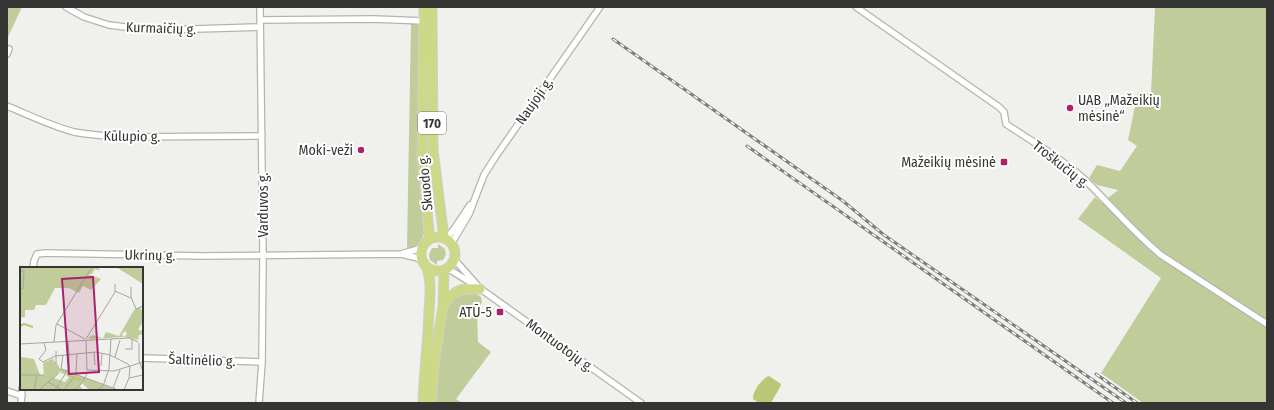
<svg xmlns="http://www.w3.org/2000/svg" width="1274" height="410" font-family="'Fira Sans Condensed',sans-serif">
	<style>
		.green { fill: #c0cc99 }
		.water { fill: #b8c876 }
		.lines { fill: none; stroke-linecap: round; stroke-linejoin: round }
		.street-casing { stroke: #b3b4af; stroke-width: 8 }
		.primary-casing { stroke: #cfcfce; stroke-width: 11 }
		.street { stroke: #fff; stroke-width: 5.5 }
		.primary { stroke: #cdd987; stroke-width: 9 }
		.rail-casing { stroke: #7d7d7a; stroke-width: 3 }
		.rail { stroke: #fff; stroke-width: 1.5; stroke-dasharray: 4.5; stroke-linecap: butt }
		.poi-dot { fill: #a9226a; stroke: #fff; stroke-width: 1.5 }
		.labels { text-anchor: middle; stroke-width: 4; stroke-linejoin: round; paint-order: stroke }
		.shield { fill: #fff; stroke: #727270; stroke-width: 1 }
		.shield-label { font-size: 13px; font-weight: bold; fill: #353533 }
		.street-label { font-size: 14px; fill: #353533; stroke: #fff }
		.poi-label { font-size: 14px; fill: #353533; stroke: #fff; text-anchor: end }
		.inset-river { fill: none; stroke: #b8c876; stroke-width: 2 }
		.inset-road { fill: none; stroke: #a5a6a2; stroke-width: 1 }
		.view { fill: #a9226a; fill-opacity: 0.15; stroke: #a9226a; stroke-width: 2 }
		.inset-edge { fill: none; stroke: #353533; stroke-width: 2 }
	</style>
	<rect width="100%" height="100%" fill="#f0f1ec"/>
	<path class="green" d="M7 7H22L7 39Z
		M1155 7H1267V403H1143L1101 373 1161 278 1078 219 1095 197 1102 203 1118 190 1097 185 1089 178 1097 165 1120 171 1137 146 1128 140 1138 92 1151 94Z
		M411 23 418 25 420 27 419 166 424 233C422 242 417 248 407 248Z
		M438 244 445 249 446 255 443 260 437 261V265L430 260 429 254 432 248H438Z
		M461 292H474L481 297 482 302 477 310 478 342 491 352 456 399 462 403H435L439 359 447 308 449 303Z"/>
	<path class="water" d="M769 376 781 384 780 387 771 403H759L753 399C752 392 762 378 769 376Z"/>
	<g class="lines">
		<g class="street-casing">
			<path id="street" d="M66 7 84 17 109 25 133 28 163 30 260 27
				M856 7 999 107 1004 112 1006 124C1033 142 1061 158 1084 179 1110 204 1133 232 1161 255L1267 324
				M260 20 374 19 424 21
				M7 54 9 49
				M7 106C29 115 51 126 74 132 90 135 105 136 121 137L262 136
				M446 239 454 229 470 205
				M453 245V241L469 214 484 175 494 159 600 7
				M401 254 422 259
				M454 259 477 285
				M33 268 34 261 37 254 45 253 203 256 401 254 422 248
				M447 268 478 287 641 403
				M142 358 262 362
				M7 391 22 396
				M21 403 22 389
				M259 403 262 362 263 256 260 7"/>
		</g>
		<g class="primary-casing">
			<path id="primary" d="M424 7 422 159 429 231V239
				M432 7 433 150 444 238
				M421 254a17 17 0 1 1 34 0a17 17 0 1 1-34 0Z
				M443 306C454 289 461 288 480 289
				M423 403C424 372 428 342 429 311 430 296 432 280 426 266
				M431 403 435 356 443 306 444 270"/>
		</g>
		<use href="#street" class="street"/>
		<use href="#primary" class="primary"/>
		<g class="rail-casing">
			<path id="rail" d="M613 39 843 201 884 235 1126 403
				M747 146 1113 403
				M1096 374 1137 403"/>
		</g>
		<use href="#rail" class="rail"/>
	</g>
	<g class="poi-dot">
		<circle cx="1070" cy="108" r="4"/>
		<circle cx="361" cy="150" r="4"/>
		<rect x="1000" y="158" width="8" height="8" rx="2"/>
		<rect x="496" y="308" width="8" height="8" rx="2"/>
	</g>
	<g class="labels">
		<rect class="shield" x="418" y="112" width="28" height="22" rx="3"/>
		<g class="shield-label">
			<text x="432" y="128">170</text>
		</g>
		<g class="street-label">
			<text transform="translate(161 28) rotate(2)" y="5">Kurmaičių g.</text>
			<text transform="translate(534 101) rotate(-55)" y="5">Naujoji g.</text>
			<text transform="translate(132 136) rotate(1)" y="5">Kūlupio g.</text>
			<text transform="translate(1061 164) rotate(38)" y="5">Troškučių g.</text>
			<text transform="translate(425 183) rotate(-95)" y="5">Skuodo g.</text>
			<text transform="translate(263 205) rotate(-90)" y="5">Varduvos g.</text>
			<text transform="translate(150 255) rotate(1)" y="5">Ukrinų g.</text>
			<text transform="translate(560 345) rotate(36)" y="5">Montuotojų g.</text>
			<text transform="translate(202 360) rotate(2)" y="5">Šaltinėlio g.</text>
		</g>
		<g class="poi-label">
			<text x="1078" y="105" text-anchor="start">UAB „Mažeikių<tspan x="1078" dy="16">mėsinė“</tspan></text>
			<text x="353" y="155">Moki-veži</text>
			<text x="996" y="167">Mažeikių mėsinė</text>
			<text x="492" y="317">ATŪ-5</text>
		</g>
	</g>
	<g transform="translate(20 267)">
		<rect width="123" height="123" fill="#f0f1ec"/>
		<path d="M6 0H78L80 4 75 2 72 7H68L81 12 71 23 63 19 59 26 49 21H35L26 38H16L14 43H5V50L0 51V1ZM96 0H123V17ZM123 39V55L118 62 121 64 123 61V67L119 68 118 73 104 70 107 67 105 64 102 67 104 70 69 72 68 71 72 68 83 71 86 65 99 69 114 43 120 40 122 44ZM0 90 14 92 20 108H24L23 96 34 91 33 93 39 99V101L97 123H69L62 116 60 119 63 123H0ZM39 105 50 109 45 115 34 111Z" fill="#c0cc99" fill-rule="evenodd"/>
		<path class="inset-river" d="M0 1 12 0M0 59 4 57 13 60M47 108 61 113"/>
		<path class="inset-road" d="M0 4H4L3 22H0M111 20V30L116 42 123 39M95 24 111 31M37 57 65 72M66 72 95 25V17M66 74 67 103 94 104 123 95M34 75 36 58 72 0M48 75 49 87M24 76 26 83 19 92 23 95 35 89 76 85 90 88 108 97 110 100 109 111 104 123M119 76V93L123 105M0 77 109 71 118 75M105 82H112V72M36 84V97M74 85 75 98M43 88 41 102 48 104M95 90 100 73M81 99 82 86M52 106 96 122M56 107 57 87M0 108H24M109 111 123 108M28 115 42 123M93 121 100 103M14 123 17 109M19 123 39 106M35 123 49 101V87M44 123 53 111M54 123 61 117 67 107M76 123 83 119 89 102 91 72"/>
		<path class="view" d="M73 10 79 105 49 107 42 12Z"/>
		<rect width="123" height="123" class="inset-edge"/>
	</g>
	<rect width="1274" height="410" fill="none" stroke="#353533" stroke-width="16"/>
</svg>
